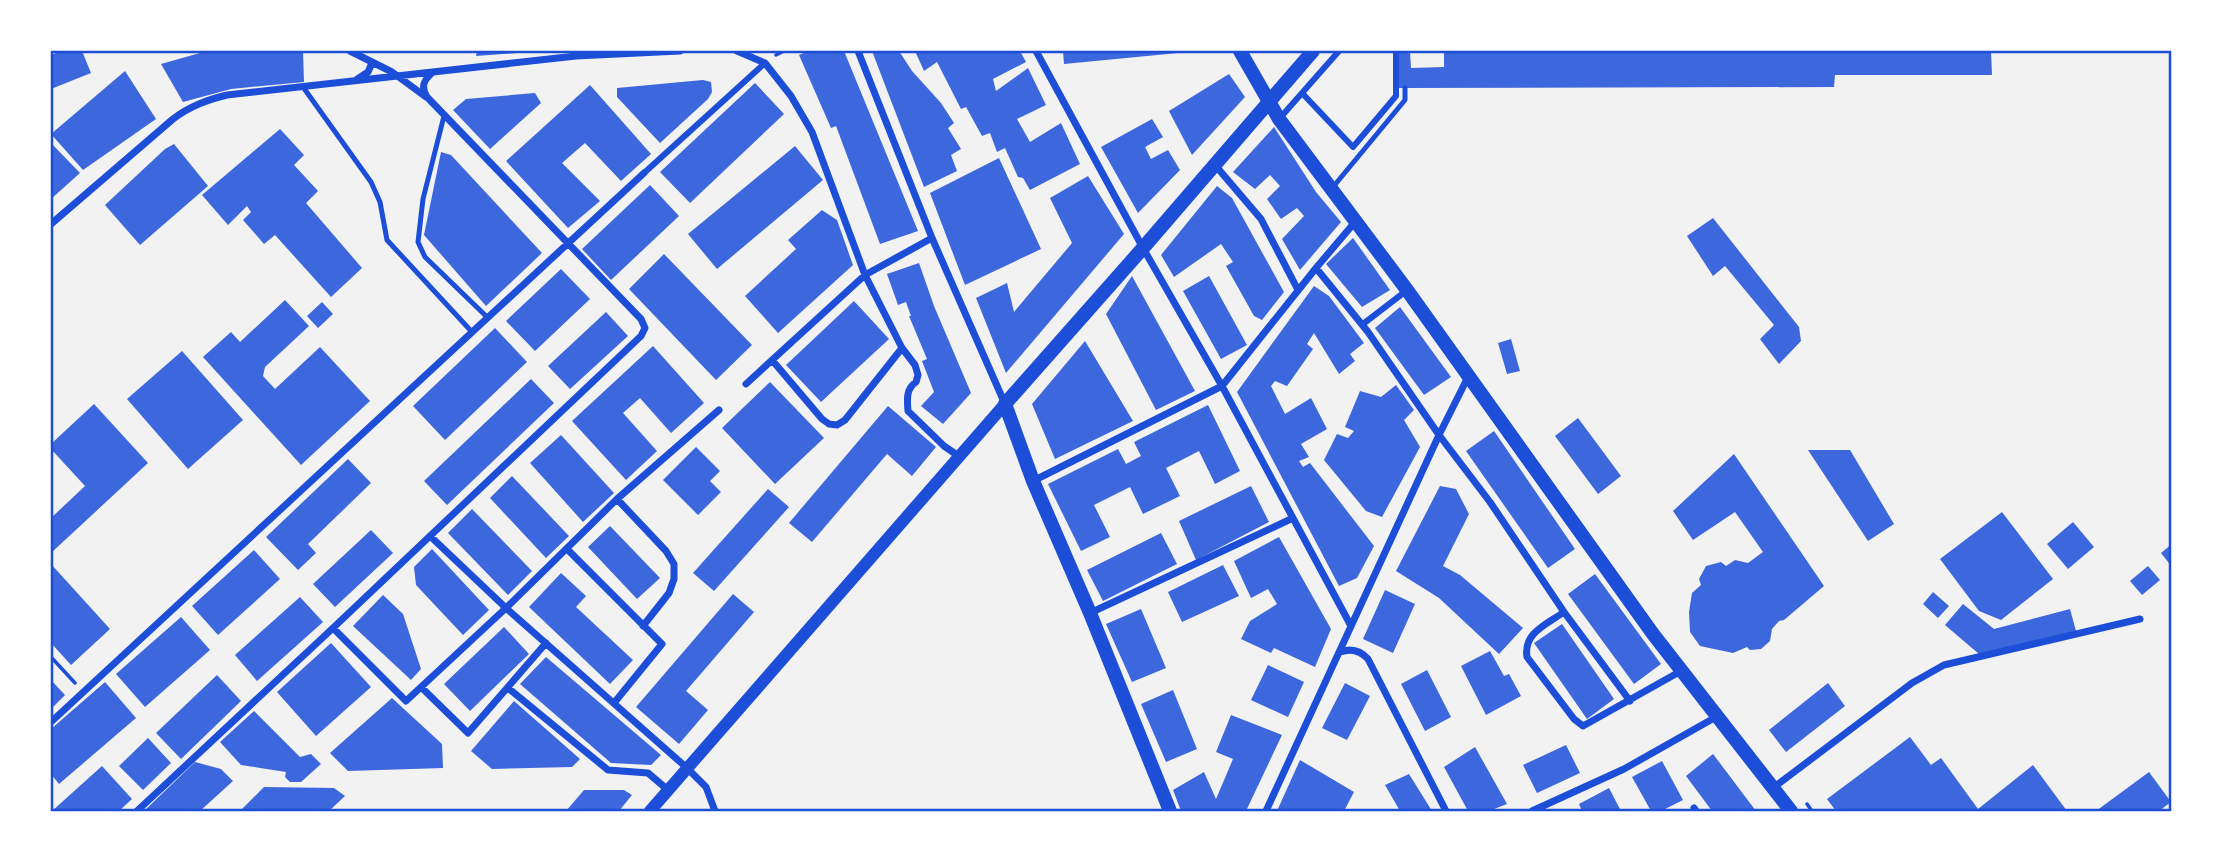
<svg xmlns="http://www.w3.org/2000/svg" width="2223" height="862" font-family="'Zilla Slab',serif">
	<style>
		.building { fill: #3d67dc }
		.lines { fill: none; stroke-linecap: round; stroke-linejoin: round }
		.path { stroke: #1d4ed8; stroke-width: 3.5 }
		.service { stroke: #1d4ed8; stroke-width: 5 }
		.pedestrian { stroke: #1d4ed8; stroke-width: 6 }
		.minor { stroke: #1d4ed8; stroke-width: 7 }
		.tertiary { stroke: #1d4ed8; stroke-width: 12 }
		.secondary { stroke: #1d4ed8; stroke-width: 14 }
		.neatline { fill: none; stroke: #1d4ed8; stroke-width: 2.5 }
	</style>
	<rect width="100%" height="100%" fill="#f2f2f2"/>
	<path class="building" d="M61 51H82L91 73 51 89V55Z
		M207 51H303L304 82 231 89 183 102 161 64Z
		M477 51H517V53L476 56Z
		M809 51H844L918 231 880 244 836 126 831 128 799 55Z
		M872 51H899L912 71 941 103 954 123 948 128 961 149 951 155 957 171 924 187Z
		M915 51H1020L1026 62 993 79 996 91 1028 68 1046 105 1017 119 1030 142 1061 123 1080 164 1030 190 1023 178 1018 177 1005 148 997 152 990 133 982 136 966 107 961 109 937 62 924 71Z
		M1063 51H1178V53L1064 64Z
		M1396 51H1410L1411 68 1444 67V51H1991L1992 75H1835L1834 87 1395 88Z
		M125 71 156 119 83 170 51 134Z
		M1229 74 1245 97 1192 155 1169 111Z
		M703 80 711 82 712 92 708 99 660 143 617 97V88Z
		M755 83 784 114 690 203 660 172Z
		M590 85 651 154 621 181 585 143 562 163 600 201 568 228 506 161Z
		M535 93 541 103 490 149 453 110 466 99Z
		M1152 119 1163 137 1145 147 1151 159 1168 150 1180 170 1138 213 1101 147Z
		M1274 127 1316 192 1341 222 1300 270 1282 239 1304 216 1297 208 1281 219 1267 199 1280 186 1270 175 1255 189 1233 172Z
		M280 129 304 155 294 165 318 191 306 203 362 268 331 297 275 235 264 244 243 220 251 212 247 206 228 225 202 195Z
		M51 143 80 173 51 199Z
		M174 144 208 186 140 245 105 205 165 149Z
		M795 146 823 180 717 269 688 234Z
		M441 152 451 155 542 253 486 306 424 235Z
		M999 158 1041 249 965 285 930 193Z
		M1088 176 1124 234 1006 373 976 298 1007 283 1014 312 1072 243 1050 198Z
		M650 185 679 216 611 280 582 249Z
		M1217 186 1232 198 1284 292 1262 320 1254 316 1226 266 1233 262 1221 244 1174 277 1161 255Z
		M822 210 837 220 853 265 778 333 745 296 796 249 788 240Z
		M1713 218 1799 327 1801 341 1779 364 1760 339 1774 325 1725 266 1713 276 1687 236Z
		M1353 238 1390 290 1362 307 1326 264Z
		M664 254 752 345 716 380 629 289Z
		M919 263 934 306 971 393 943 424 921 406 934 392 922 361 927 359 909 316H911L906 302 898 305 887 274Z
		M561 269 590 299 535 351 506 321Z
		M1132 276 1195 391 1156 410 1106 314Z
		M1209 276 1247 345 1221 359 1183 291Z
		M1314 286 1329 296 1364 343 1350 354 1355 361 1339 374 1314 333 1307 344 1313 349 1287 386 1275 381 1271 386 1285 414 1311 398 1327 429 1301 444 1309 457 1299 461 1303 467 1310 463 1374 546 1357 578 1339 586 1237 392Z
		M285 300 309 326 265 367 263 376 275 389 320 347 370 401 301 465 203 357 231 332 240 342Z
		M854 301 889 339 821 402 786 365Z
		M322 302 333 314 318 328 307 316Z
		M1400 307 1451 377 1424 395 1375 328Z
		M606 312 628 336 570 389 548 366Z
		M495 328 527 362 445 440 413 406Z
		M1511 339 1520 371 1507 374 1498 343Z
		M1085 341 1133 421 1055 459 1032 404Z
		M653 346 704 403 671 433 640 398 623 413 657 451 626 480 572 421Z
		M182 351 243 420 188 469 127 399Z
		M531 379 554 403 447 505 424 481Z
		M770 382 824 438 775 484 722 428Z
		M1396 385 1414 410 1404 420 1420 447 1382 517 1366 511 1324 460 1337 434 1348 438 1354 431 1345 427 1360 391 1381 397Z
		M94 404 148 463 51 553V518L85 486 51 449V444Z
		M1208 405 1240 471 1215 484 1199 451 1166 468 1180 496 1143 514 1130 487 1094 505 1110 537 1081 551 1048 484 1118 449 1126 464 1141 456 1134 442Z
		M888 406 936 447 912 476 887 454 812 542 789 523Z
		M1578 418 1621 476 1598 494 1555 436Z
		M1494 431 1575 549 1548 568 1466 451Z
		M561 435 614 493 583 522 530 463Z
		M696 447 720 471 710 481 721 492 698 515 663 480Z
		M1808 450H1850L1894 524 1868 541Z
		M1734 454 1824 586 1784 620 1779 621 1772 629 1770 641 1761 649 1750 650 1747 647 1733 653 1700 646 1690 632 1689 612 1692 593 1701 585 1699 579 1706 566 1721 562 1726 566 1735 560 1748 563 1763 552 1735 512 1693 540 1673 511Z
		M348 459 371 483 308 544 316 553 298 570 266 537Z
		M512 476 569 536 546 558 490 498Z
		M1251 486 1269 522 1196 560 1179 521Z
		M1440 486 1456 489 1469 514 1443 566 1460 575 1523 628 1499 654 1439 598 1396 571Z
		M768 489 789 507 714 591 693 573Z
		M472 509 532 571 508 595 448 533Z
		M2002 512 2053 579 2001 620 1979 611 1940 559Z
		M2073 522 2094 547 2068 569 2047 544Z
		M610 526 660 578 637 599 588 547Z
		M371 530 393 553 335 607 313 584Z
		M1161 533 1177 564 1103 601 1087 570Z
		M1279 537 1331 629 1315 667 1274 648 1271 653 1241 639 1250 621 1277 604 1268 589 1251 598 1234 561Z
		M2172 544V567L2161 553Z
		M432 549 489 610 463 635 416 585 414 567Z
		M254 550 280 579 218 635 192 606Z
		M51 564 110 629 71 665 51 643Z
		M1223 565 1239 596 1182 622 1168 592Z
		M2148 566 2160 580 2142 595 2130 581Z
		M561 573 586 596 576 607 633 660 610 684 529 607Z
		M1595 574 1661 664 1634 684 1568 594Z
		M1385 590 1415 604 1393 653 1363 639Z
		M1933 592 1949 606 1938 618 1923 604Z
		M733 594 754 612 686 691 708 710 679 744 636 707Z
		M383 595 403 614 421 669 411 680 353 626Z
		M300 597 323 622 257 681 235 655Z
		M1963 604 1994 629 2070 609 2076 631 1979 654 1945 625Z
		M1141 609 1166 668 1132 682 1106 624Z
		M181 617 210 650 145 707 116 674Z
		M1562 624 1614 699 1587 719 1534 643Z
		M504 627 529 654 470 711 444 684Z
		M331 643 371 687 316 736 277 692Z
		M1490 651 1504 676 1509 674 1521 696 1486 715 1461 666Z
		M546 657 661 755 651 765 611 763 520 684Z
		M1268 665 1304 682 1288 717 1251 700Z
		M1427 670 1451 717 1425 731 1401 684Z
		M217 675 241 701 181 759 156 733Z
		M51 680 65 695 51 709Z
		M105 682 136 718 59 784 51 774V729Z
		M1345 683 1370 696 1347 740 1322 728Z
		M1828 683 1845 706 1786 752 1769 730Z
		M1173 690 1197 749 1166 762 1141 704Z
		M392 698 442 744 443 768 348 771 330 753Z
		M514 701 580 759 572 767 492 769 471 751Z
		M254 711 300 757 311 754 321 764 301 782H290L285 777 286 772 241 765 220 742Z
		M1231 715 1282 735 1246 811H1181L1173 790 1204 772 1216 799 1233 759 1216 752Z
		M1910 737 1931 765 1941 758 1978 809 2033 765 2067 811H1836L1827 799Z
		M148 738 171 763 143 790 119 766Z
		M1566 745 1580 773 1537 793 1523 765Z
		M1475 747 1507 804 1489 811H1468L1444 767Z
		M1713 754 1756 811H1712L1686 776Z
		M1300 760 1354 792 1344 811H1277Z
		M1662 761 1683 800 1661 811H1651L1632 777Z
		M195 762 221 769 233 781 200 811H144Z
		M102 766 132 799 119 811H52Z
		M2149 772 2171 802 2159 811H2096Z
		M1409 774 1432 811H1400L1385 785Z
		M264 787 334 788 345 796 329 811H240Z
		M1609 788 1621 811H1582L1579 804Z
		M584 790H624L632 795 619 811H566Z"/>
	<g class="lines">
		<path class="path" d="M776 55 784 51
			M51 657 75 683
			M1807 804 1812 811"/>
		<path class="service" d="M303 87 371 182 380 202 387 240 472 332
			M444 116 423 199 418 242 425 257 487 317
			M1333 187 1405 100V88"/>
		<path class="pedestrian" d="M1339 51 1302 93 1353 147 1396 96V51
			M1280 118 1302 93
			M644 173 765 63
			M1363 324 1406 291"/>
		<path class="minor" d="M350 51 392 72 426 97
			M737 51 765 63 791 96 812 132 865 275 902 348 915 365 918 375 916 382C906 389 907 399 908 411L944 446 960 457
			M858 51 932 238 1005 404
			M1036 51 1143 248 1222 386 1351 626
			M356 80 368 72 372 63
			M1215 165 1261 219 1298 290
			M51 224 173 119C190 106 207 100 227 95L576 56 680 51
			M1316 268 1368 332 1439 435 1490 502 1564 612 1630 701
			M772 360 822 419 829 424 837 425 845 420 902 348
			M746 384 865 275 932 238
			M1033 481 1222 386 1316 268 1355 222
			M617 499 666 551 674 564V579L669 593 643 626
			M430 536 506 608 687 768 706 787 715 811
			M567 549 662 644 614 703
			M1564 612C1547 624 1523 633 1527 657L1574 719 1583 726 1681 671
			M1090 613 1293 518
			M333 628 406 701 506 608 617 499 719 410
			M1340 652C1351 648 1360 650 1368 659L1446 811
			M421 687 468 733 546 643
			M508 688 608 770 648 773 668 790
			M51 722 644 173
			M1773 788 1912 683 1944 665 2140 619
			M1694 808 1696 811
			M137 811 333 628 641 336 645 328 641 319 427 97C421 87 423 81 432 73
			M1266 811 1439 435 1468 377
			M1532 811 1624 769 1716 717"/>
		<path class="tertiary" d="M650 811 1005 404"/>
		<path class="secondary" d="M1240 51 1279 119 1407 290 1653 634 1791 811
			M1170 811 1090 613 1033 481 1005 404 1143 248 1313 51"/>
	</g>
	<rect width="2223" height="862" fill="none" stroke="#ffffff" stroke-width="105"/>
	<rect x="52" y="52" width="2118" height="758" class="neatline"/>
</svg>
